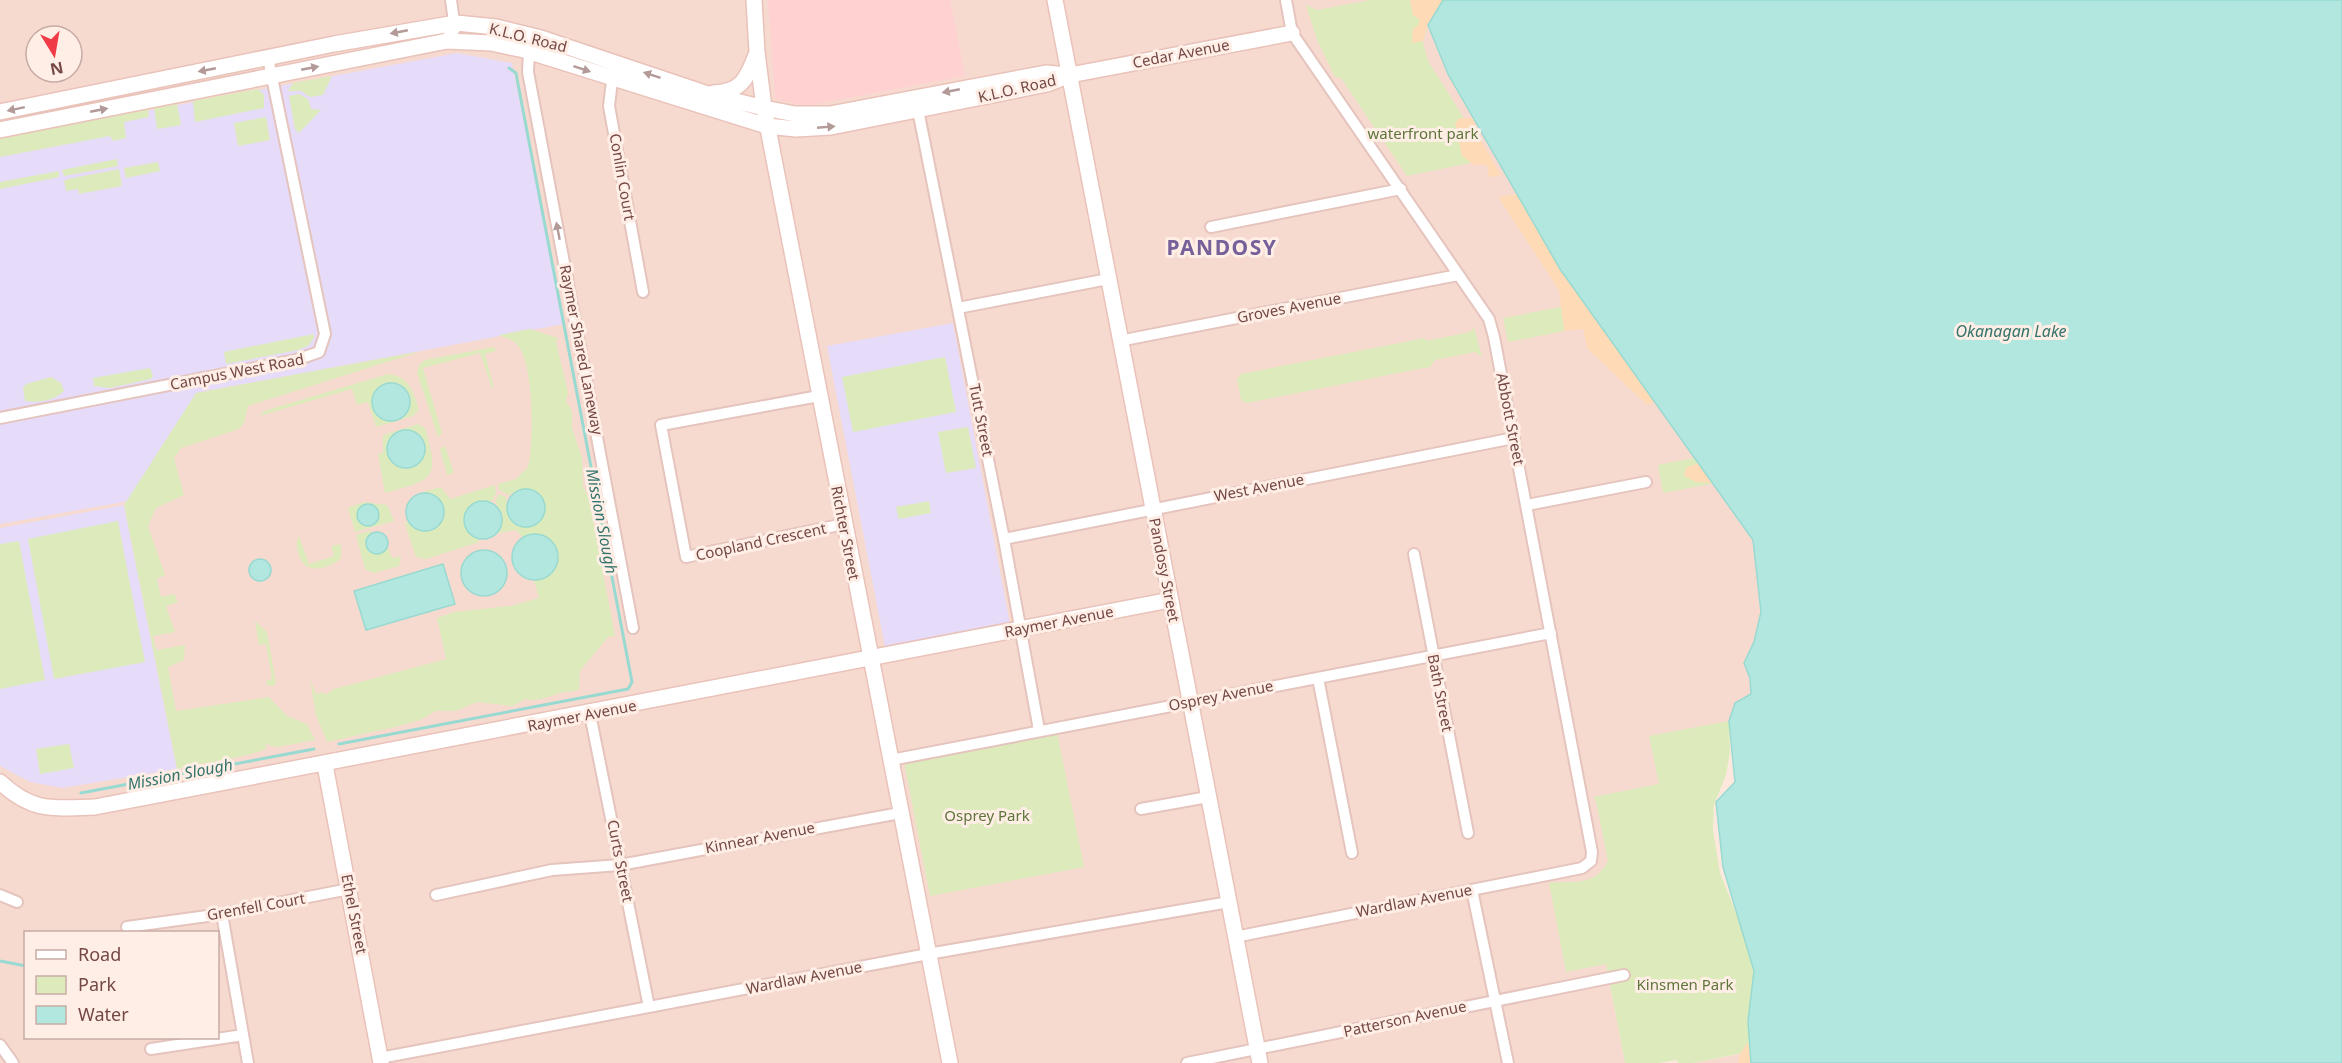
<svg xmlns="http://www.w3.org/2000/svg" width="2342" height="1063" font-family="'Noto Sans',sans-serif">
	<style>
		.residential { fill: #f7dacf; fill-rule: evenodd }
		.commercial { fill: #ffd1d1 }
		.education { fill: #e6dbf9 }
		.green { fill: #ddebbc; fill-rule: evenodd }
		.sand { fill: #ffdab6 }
		.water { fill: #b2e7e0; stroke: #98dad1; stroke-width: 1.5 }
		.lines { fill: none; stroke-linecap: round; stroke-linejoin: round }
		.stream { stroke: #98dad1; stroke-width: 3 }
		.street-casing { stroke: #e4c4bd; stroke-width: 14 }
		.secondary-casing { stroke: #e9c2b9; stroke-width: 18 }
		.street { stroke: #fff; stroke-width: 10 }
		.secondary { stroke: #fff; stroke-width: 15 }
		.oneway { fill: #b39a99 }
		.labels { text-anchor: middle; stroke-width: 6; stroke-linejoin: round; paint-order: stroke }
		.street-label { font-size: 15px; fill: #744845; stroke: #ffeee5 }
		.park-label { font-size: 15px; fill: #5d753a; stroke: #ffeee5 }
		.water-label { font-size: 16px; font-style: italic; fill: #35746d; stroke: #ffeee5 }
		.district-label { font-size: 21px; font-weight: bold; letter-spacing: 1.5px; fill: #756099; stroke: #ffeee5 }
	</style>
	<rect width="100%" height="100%" fill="#fee8de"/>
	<path class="residential" d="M0 0H1443L1428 25 1448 74 1560 269 1754 540 1761 612 1754 642 1744 663 1750 678 1751 694 1735 703 1729 721 1650 736 1659 784 1610 875 1606 964 1625 1063H0ZM36 36H72V72H36ZM26 932H218V1038H26Z
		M1740 1054 1738 1063H1693Z"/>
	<path class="commercial" d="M768 0H950L965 76 806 106 775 99Z"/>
	<path class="education" d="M457 53 512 63 564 324 196 393 129 501 0 524V138Z
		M953 323 1010 624 885 647 827 346Z
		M124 505 177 769 62 788 30 782 0 766V528Z"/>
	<path class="green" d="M1370 0H1443L1428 25 1423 42 1428 61 1464 118 1480 161 1407 176 1341 78 1335 77 1317 40 1306 5 1317 10Z
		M332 76 323 95 310 97 301 91H288L293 83Z
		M258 89 264 95V108L195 122 193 101Z
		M299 94 308 99 311 109 321 110 299 133 295 129 289 96Z
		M177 104 181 125 157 129 154 108Z
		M148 109 149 117 124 122 126 138 113 141 110 136 0 157V138Z
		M266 117 270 140 238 146 234 123Z
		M117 159 118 166 64 176 62 170Z
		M158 162 160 171 126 178 124 168Z
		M119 169 122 186 79 194 78 189 66 191 64 181 68 179Z
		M59 171V177L0 189V182Z
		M1572 305 1575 329 1508 342 1503 318Z
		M1474 327 1482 357 1475 352 1435 360 1430 367 1418 369 1247 403 1241 400 1237 379 1241 374 1425 338 1426 341 1470 332Z
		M530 329 558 338 556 342 568 392 566 401 572 411V428L582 458 583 486 589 499 615 636 608 637 580 671 579 689C572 693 568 691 560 693 547 697 538 702 525 699L513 706 477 702 456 711H436L420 720 395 727 327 742 316 715 310 679 316 694 323 692 325 695 334 689 446 659 437 618 454 612 511 606 539 598 534 580H539L557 549 553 542 541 534 522 537 516 530 498 533 503 517 495 501 499 494 506 497 507 508 527 527C544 523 550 507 539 493L515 492 508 495 499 490 498 484 516 479 528 467C534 444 534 364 518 346 513 339 505 338 499 335Z
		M314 334V338L308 346 298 350 226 364 224 352Z
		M494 347 496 351 485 354 494 388H492L480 353 423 368 442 433 438 437 417 373 419 365 425 360Z
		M422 351 248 406 244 423 239 429 181 448 174 458 184 495 156 508 148 526 165 575 157 579 161 597 174 594 178 602 166 606 175 632 153 636 156 650 185 645 184 660 168 667 176 711 269 697 287 716 307 724 315 740 277 747 266 744V749C242 759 204 762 177 769L124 505 196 393Z
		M945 357 956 412 853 432 842 377Z
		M150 368 153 376 151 379 110 388 94 386 93 378Z
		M388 374C410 376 413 392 419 410L413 416 376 427 368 402 357 405 352 389 259 416 264 411ZM404 387 411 399 392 422 380 418Z
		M51 377 61 383 64 391C53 401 40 403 25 401L23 388 26 384Z
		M418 424 425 428C440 480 434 479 385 493L378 454 383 453V435ZM390 437 407 468 395 465 388 455Z
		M968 427 976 468 946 473 938 432Z
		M445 446 454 473 447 475 440 449Z
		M1694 458 1716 483 1663 493 1658 465Z
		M495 485 496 493 491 502 485 500 464 520 468 532 478 539 479 542 426 559 416 557 404 521C418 529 429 537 442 521L433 494 422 492 441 487 450 499Z
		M929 501 931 513 899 519 896 507Z
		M364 502 387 505 394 521 355 532 348 508ZM365 504 375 506 379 512 378 521 370 526 363 525 359 509Z
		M118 521 145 662 54 679 28 539Z
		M372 530 370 534 378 554 388 548 392 558 401 556 399 566 374 573 365 569 356 535Z
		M299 536 309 564 334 556 331 546 341 544V558C329 570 304 575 299 555 297 548 295 543 299 536Z
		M19 541 45 680 0 689V544Z
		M255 621 267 632 276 683 273 686 267 685 266 681 272 679 266 644 259 645Z
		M1729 721 1730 752 1726 775 1714 805 1713 830 1720 873 1760 973 1758 1050 1693 1063H1678L1677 1060 1659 1063H1625L1606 964 1566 972 1549 883C1574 880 1594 888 1608 861L1596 801 1593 797 1659 784 1649 736Z
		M1057 732 1084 867 930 896 904 762Z
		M69 744 74 768 40 774 36 749Z"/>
	<path class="sand" d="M1410 0H1443L1428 25 1423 41 1412 43 1413 28 1417 27 1420 20 1413 15Z
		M1460 118H1473L1480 139 1501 175 1489 177 1487 165H1474L1462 156 1455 123Z
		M1517 194 1560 269 1655 402 1647 405 1587 348 1583 329 1564 331 1559 290 1498 197Z
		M1700 457 1716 483 1696 482 1684 476 1686 468 1696 464Z
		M1748 1042 1751 1063H1738L1740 1054Z"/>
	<path class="water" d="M1443 0H2342V1063H1751L1748 1021 1754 971 1723 867 1716 802 1735 782 1729 721 1735 703 1751 694 1750 678 1744 663 1754 642 1761 612 1753 540 1560 269 1448 74 1428 25Z
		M372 402a19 19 0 1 1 38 0a19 19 0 1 1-38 0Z
		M387 449a19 19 0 1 1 38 0a19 19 0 1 1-38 0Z
		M507 508a19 19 0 1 1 38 0a19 19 0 1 1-38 0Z
		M406 512a19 19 0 1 1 38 0a19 19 0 1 1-38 0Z
		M464 520a19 19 0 1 1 38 0a19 19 0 1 1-38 0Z
		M357 515a11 11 0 1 1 22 0a11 11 0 1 1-22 0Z
		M366 543a11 11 0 1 1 22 0a11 11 0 1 1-22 0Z
		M512 557a23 23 0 1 1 46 0a23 23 0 1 1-46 0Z
		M461 573a23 23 0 1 1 46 0a23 23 0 1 1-46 0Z
		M249 570a11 11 0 1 1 22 0a11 11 0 1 1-22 0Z
		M443 564 455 604 366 630 354 591Z"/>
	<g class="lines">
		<path class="stream" d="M339 744 628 689 632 682 518 84 516 73 509 68
			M81 793 314 749
			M0 961 26 966"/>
		<g class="street-casing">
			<path id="street" d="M444 41 455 29 451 0
				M529 52 528 72 633 628
				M613 72 609 106 643 292
				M918 110 1004 539 1039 730
				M1211 227 1401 189
				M958 308 1108 279
				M1119 341 1458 275
				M819 396 661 425 686 557 844 524
				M0 418 296 360 319 352 325 334 268 58
				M1527 505 1646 482
				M1004 539 1514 438
				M1414 554 1468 833
				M1318 678 1352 853
				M590 714 649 1007
				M891 760 1551 633
				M1141 809 1208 797
				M1472 890 1508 1063
				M0 895 17 902
				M436 895 552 870 620 865 900 813
				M222 914 248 1063
				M127 927 222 914 349 889
				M1235 937 1582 868 1591 861 1592 852 1494 337 1489 319 1292 33 1286 0
				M0 1045 13 1063
				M151 1049 243 1035
				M380 1058 928 954 1229 902
				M1187 1063 1624 975"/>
		</g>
		<g class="secondary-casing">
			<path id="secondary" d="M754 0 757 52 764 108 950 1063
				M1055 0 1260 1063
				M713 93C741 92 747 79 756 55
				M0 112 334 44 456 23 496 27 541 38 708 94 764 108 795 114H830L1046 73 1067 75
				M0 130 447 41 491 43 524 50 767 126 796 129 831 127 1047 84 1070 75 1292 33
				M325 765 381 1063
				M0 782C33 813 53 808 95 807L1170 600"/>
		</g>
		<use href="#street" class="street"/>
		<use href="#secondary" class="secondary"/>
	</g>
	<defs><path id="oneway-solid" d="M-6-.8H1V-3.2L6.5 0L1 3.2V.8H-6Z" transform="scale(1.5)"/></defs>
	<g class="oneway">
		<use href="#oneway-solid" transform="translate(399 32) rotate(169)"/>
		<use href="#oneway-solid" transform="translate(310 68) rotate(-11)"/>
		<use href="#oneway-solid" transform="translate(582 69) rotate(18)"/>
		<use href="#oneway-solid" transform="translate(207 70) rotate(169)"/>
		<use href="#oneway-solid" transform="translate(652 75) rotate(-162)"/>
		<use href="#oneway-solid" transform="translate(951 91) rotate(169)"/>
		<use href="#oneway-solid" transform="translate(16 109) rotate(168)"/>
		<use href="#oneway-solid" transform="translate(99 110) rotate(-11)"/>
		<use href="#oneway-solid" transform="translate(826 127) rotate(-5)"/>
		<use href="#oneway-solid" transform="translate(558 231) rotate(-101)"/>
	</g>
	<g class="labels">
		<g class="street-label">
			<text transform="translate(528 38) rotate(14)" y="5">K.L.O. Road</text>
			<text transform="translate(1181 54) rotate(-11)" y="5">Cedar Avenue</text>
			<text transform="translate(1017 89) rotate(-13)" y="5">K.L.O. Road</text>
			<text transform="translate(622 177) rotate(80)" y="5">Conlin Court</text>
			<text transform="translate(1289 308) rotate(-11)" y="5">Groves Avenue</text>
			<text transform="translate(581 350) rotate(79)" y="5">Raymer Shared Laneway</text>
			<text transform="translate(237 372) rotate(-11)" y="5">Campus West Road</text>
			<text transform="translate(1510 419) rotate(79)" y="5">Abbott Street</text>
			<text transform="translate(981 420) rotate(79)" y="5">Tutt Street</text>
			<text transform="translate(1259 488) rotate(-11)" y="5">West Avenue</text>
			<text transform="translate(845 533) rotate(79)" y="5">Richter Street</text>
			<text transform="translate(761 542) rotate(-12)" y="5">Coopland Crescent</text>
			<text transform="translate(1164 570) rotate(79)" y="5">Pandosy Street</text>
			<text transform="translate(1059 622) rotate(-11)" y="5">Raymer Avenue</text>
			<text transform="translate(1440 693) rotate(79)" y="5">Bath Street</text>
			<text transform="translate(1221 696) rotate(-11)" y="5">Osprey Avenue</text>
			<text transform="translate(582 716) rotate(-11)" y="5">Raymer Avenue</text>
			<text transform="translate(760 838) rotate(-11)" y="5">Kinnear Avenue</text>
			<text transform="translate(620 861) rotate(79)" y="5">Curts Street</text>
			<text transform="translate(1414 901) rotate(-11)" y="5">Wardlaw Avenue</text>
			<text transform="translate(256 907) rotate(-10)" y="5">Grenfell Court</text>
			<text transform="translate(354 914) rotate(79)" y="5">Ethel Street</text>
			<text transform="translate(804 978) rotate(-11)" y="5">Wardlaw Avenue</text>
			<text transform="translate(1405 1019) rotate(-12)" y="5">Patterson Avenue</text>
		</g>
		<g class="park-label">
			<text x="1423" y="139">waterfront park</text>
			<text x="987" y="821">Osprey Park</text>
			<text x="1685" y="990">Kinsmen Park</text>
		</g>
		<g class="water-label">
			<text x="2011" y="337">Okanagan Lake</text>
			<text transform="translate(602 521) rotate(79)" y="6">Mission Slough</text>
			<text transform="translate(180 774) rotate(-11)" y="6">Mission Slough</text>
		</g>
		<g class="district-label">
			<text x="1222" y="255">PANDOSY</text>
		</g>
	</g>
	<rect x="24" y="931" width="195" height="108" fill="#ffeee5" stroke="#c7aca5" stroke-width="1.5"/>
	<rect x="36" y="950" width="30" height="9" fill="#ffffff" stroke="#c7aca5" stroke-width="1.5"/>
	<text x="78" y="961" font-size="18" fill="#744845">Road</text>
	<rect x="36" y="976" width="30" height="18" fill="#ddebbc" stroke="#c7aca5" stroke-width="1.5"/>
	<text x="78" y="991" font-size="18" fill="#744845">Park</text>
	<rect x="36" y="1006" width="30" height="18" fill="#b2e7e0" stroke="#c7aca5" stroke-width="1.5"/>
	<text x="78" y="1021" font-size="18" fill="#744845">Water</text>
	<g transform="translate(54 54) rotate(169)"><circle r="28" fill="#ffeee5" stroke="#c7aca5" stroke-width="1.5"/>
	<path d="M0-4.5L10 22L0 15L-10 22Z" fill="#f03b46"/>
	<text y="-9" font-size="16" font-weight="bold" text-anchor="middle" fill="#744845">N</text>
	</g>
</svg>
